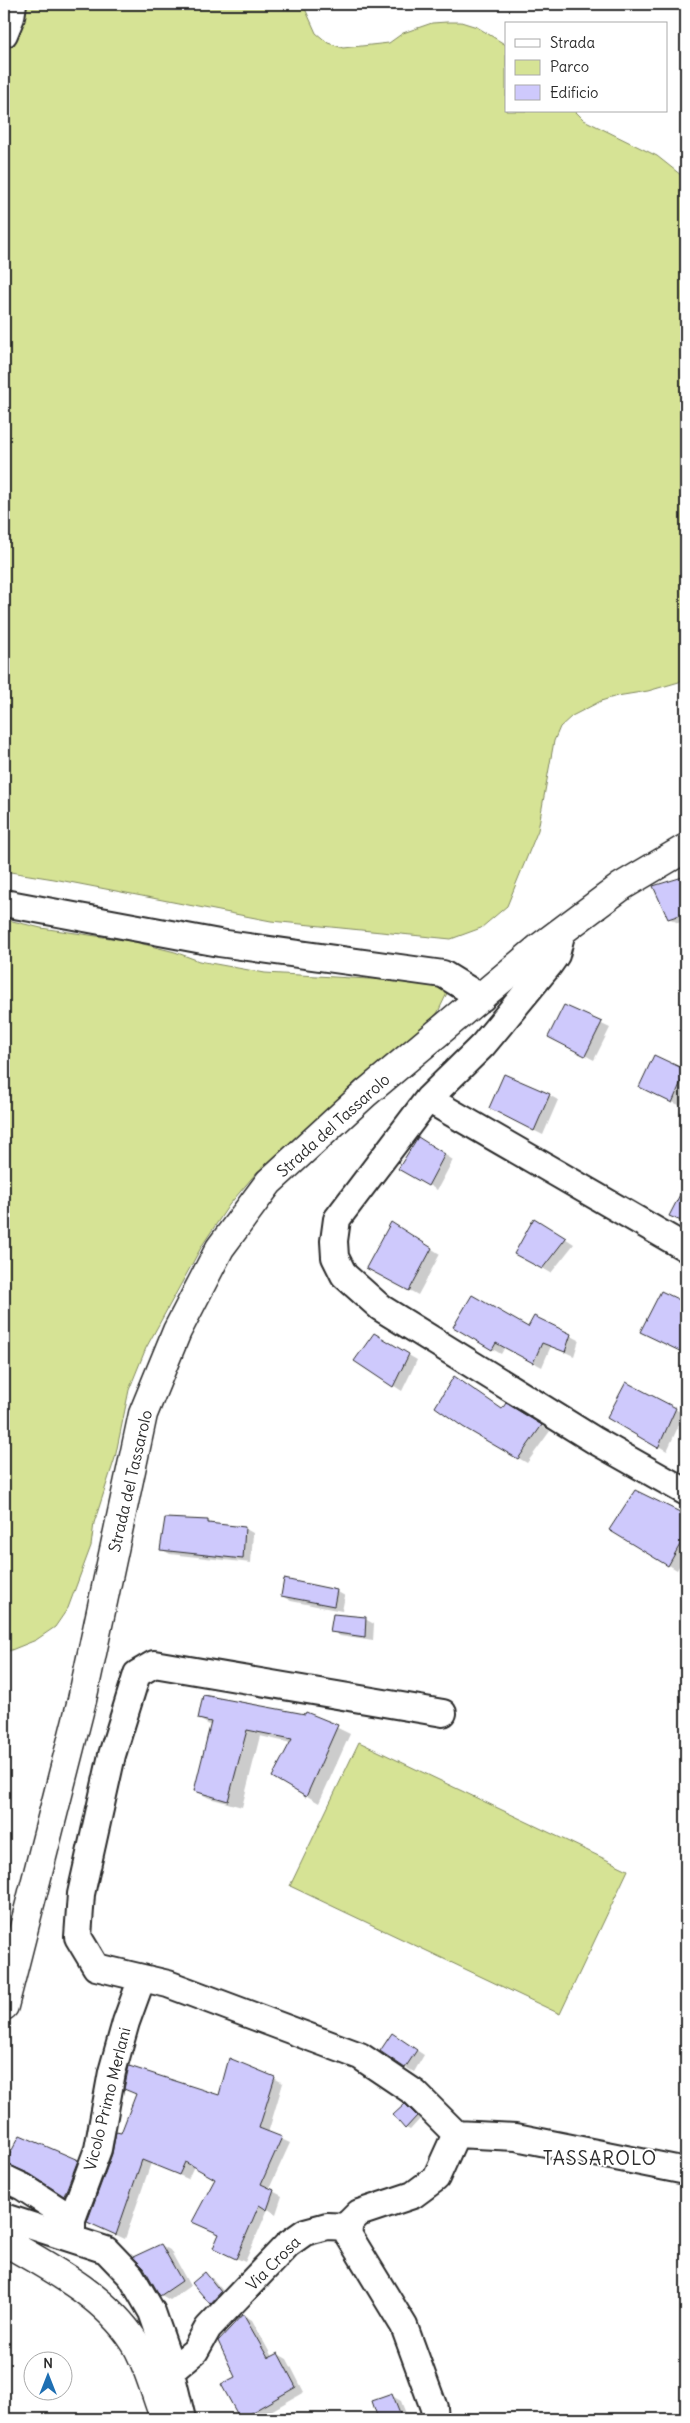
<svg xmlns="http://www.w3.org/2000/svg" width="690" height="2423" font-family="Delius,sans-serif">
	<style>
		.green { fill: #d6e395; stroke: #808760 }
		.shadow { fill: #0003 }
		.building { fill: #cec9fc; stroke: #2b2b2b }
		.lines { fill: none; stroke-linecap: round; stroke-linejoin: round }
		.minor-casing { stroke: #2b2b2b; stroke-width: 30 }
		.major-casing { stroke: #2b2b2b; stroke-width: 31 }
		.minor { stroke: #fff; stroke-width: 26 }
		.major { stroke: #fff; stroke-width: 28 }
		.labels { text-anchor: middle; stroke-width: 4; stroke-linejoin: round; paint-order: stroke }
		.street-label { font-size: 16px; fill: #2b2b2b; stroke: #fff }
		.quarter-label { font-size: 19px; letter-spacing: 1px; fill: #2b2b2b; stroke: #fff }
	</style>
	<rect width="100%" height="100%" fill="#fff"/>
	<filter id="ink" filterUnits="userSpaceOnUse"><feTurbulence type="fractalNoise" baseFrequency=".02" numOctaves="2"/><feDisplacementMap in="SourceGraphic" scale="10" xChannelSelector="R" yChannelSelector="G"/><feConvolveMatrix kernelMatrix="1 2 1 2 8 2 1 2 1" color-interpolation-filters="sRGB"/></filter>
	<g filter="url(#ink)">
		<path class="green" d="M4 4H303L316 33 328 43 343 48 389 43 403 33 432 23 447 22H461L477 27 506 45V111H575L584 120 657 156 686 179V676L679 682 648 691 617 696 601 701 572 716 560 727 554 741 538 830 507 906 481 928 451 939 271 921 54 879 4 871Z
			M4 919 41 928 131 941 175 952 199 961 265 973 403 981 426 984 448 991 438 1012 423 1029 390 1058 355 1082 291 1146 257 1172 229 1205 203 1244 146 1348 129 1390 115 1458 94 1523 91 1546 68 1608 55 1627 36 1640 4 1653Z
			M359 1742 628 1870 560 2014 290 1886Z"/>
		<path class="shadow" d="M686 877V920L678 923 669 918 655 887Z
			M564 1006 610 1028 594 1060 558 1041Z
			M655 1056 686 1072V1096L681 1106 649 1091Z
			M549 1095 558 1100 543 1135 499 1113Z
			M427 1143 453 1160 437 1190 400 1168Z
			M543 1224 574 1244 551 1273 516 1253Z
			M400 1229 440 1254 418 1295 368 1267Z
			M535 1317 579 1340 574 1356 551 1346 542 1367 505 1347 501 1354 455 1327 529 1329Z
			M374 1335 417 1360 402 1391 356 1361Z
			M506 1405 550 1431 527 1463 464 1426 503 1410Z
			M675 1409 684 1414 667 1451 608 1417Z
			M636 1492 686 1516V1554L677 1570 611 1530Z
			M166 1519 208 1521 214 1525 244 1528 253 1533 251 1563 170 1554 161 1549Z
			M336 1591 345 1596 342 1611 291 1601 282 1596Z
			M365 1619 374 1624 373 1641 340 1636 332 1631Z
			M307 1713 350 1734 319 1803 273 1776 291 1743 260 1736 242 1807 209 1798 196 1791 211 1726 199 1719Z
			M401 2040 424 2055 414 2072 405 2067Z
			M274 2078 283 2083 268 2133 290 2143 269 2189 282 2196 276 2214 268 2209 245 2262 223 2252 220 2235 193 2222 216 2179 194 2166 188 2179 151 2163 125 2239 97 2226 121 2135 137 2095 126 2089 220 2097Z
			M409 2108 420 2119 410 2130 406 2128Z
			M78 2161 86 2166 73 2200 37 2177 6 2163Z
			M161 2245 170 2250 190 2286 170 2300 161 2295Z
			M205 2274 213 2279 229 2298 220 2308 211 2303 194 2283Z
			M244 2315 252 2320 272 2357 278 2354 287 2359 304 2392 257 2419H241L223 2385 236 2377Z
			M392 2396 401 2401 408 2419H379L374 2402Z"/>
		<path class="building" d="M686 876V913L668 919 653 886Z
			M564 1005 602 1022 585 1056 548 1037Z
			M654 1055 686 1070 672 1103 639 1087Z
			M504 1074 550 1094 534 1131 489 1108Z
			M418 1137 445 1154 428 1186 398 1169Z
			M686 1183V1223L669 1216Z
			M534 1218 566 1238 542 1269 514 1254Z
			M391 1222 432 1248 409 1291 366 1268Z
			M661 1291 686 1303V1354L640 1332Z
			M472 1295 528 1327 534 1316 571 1334 565 1352 542 1343 533 1363 496 1343 492 1350 453 1327Z
			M374 1333 409 1354 393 1387 354 1361Z
			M454 1376 502 1409 506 1403 542 1425 518 1459 463 1427 435 1407Z
			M626 1382 676 1408 658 1448 607 1418Z
			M635 1490 686 1515V1534L668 1566 609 1530Z
			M165 1518 208 1520V1523L245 1527 243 1559 160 1550Z
			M284 1579 337 1590 334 1606 281 1596Z
			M333 1614 366 1617 365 1637 330 1632Z
			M203 1695 305 1714 306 1712 338 1725 306 1797 272 1777 292 1739 247 1730 228 1801 194 1791 211 1722 198 1719Z
			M392 2033 417 2050 405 2068 380 2051Z
			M229 2058 275 2077 259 2128 282 2137 261 2184 274 2190 267 2210 259 2205 236 2259 213 2248 219 2234 192 2222 215 2179 185 2162 179 2175 142 2160 116 2235 87 2222 112 2154 116 2132 121 2133 136 2094 124 2089 129 2066 219 2095Z
			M405 2104 417 2116 405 2129 393 2115Z
			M20 2135 78 2160 64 2196 30 2174 5 2163Z
			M161 2244 182 2281 160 2296 144 2268 133 2257Z
			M205 2272 221 2292 210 2304 192 2283Z
			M243 2314 268 2358 278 2353 296 2387 240 2419 221 2384 235 2377 218 2341Z
			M392 2394 402 2419H378L372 2401Z"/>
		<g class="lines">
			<g class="minor-casing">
				<path id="minor" d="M4 34 11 17 13 4
					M4 903 219 943 443 974 482 998
					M428 1099 483 1045 549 965 556 955 562 931
					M686 1248 428 1099 337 1219 334 1241 335 1257 344 1275 381 1308 594 1440 686 1492
					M443 1713 154 1664 137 1674 112 1755 81 1894 78 1937 96 1967 168 1984 360 2056 415 2093 456 2134 516 2137 686 2171
					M4 2178 23 2187 72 2219V2229L65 2231
					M4 2217 106 2250 131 2276 152 2312 166 2352 182 2419
					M72 2219 98 2149 112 2072 126 2022 142 1978
					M170 2372 195 2351 208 2328 288 2244 305 2232 327 2226 349 2227
					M435 2419 434 2408 404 2326 348 2234 350 2222 359 2213 413 2195 436 2178 456 2134"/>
			</g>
			<g class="major-casing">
				<path id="major" d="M4 2006 82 1700 143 1414 177 1331 220 1248 269 1182 366 1093 539 948 622 886 686 848
					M4 2241C49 2267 104 2295 134 2341 147 2360 156 2397 165 2419"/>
			</g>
			<use href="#minor" class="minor"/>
			<use href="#major" class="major"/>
		</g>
	</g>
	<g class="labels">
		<g class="street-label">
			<text transform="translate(333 1125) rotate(-42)" y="6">Strada del Tassarolo</text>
			<text transform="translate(130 1481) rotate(-77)" y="6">Strada del Tassarolo</text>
			<text transform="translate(107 2099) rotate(-76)" y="6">Vicolo Primo Merlani</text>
			<text transform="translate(273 2263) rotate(-45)" y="6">Via Crosa</text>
		</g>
		<g class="quarter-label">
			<text x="600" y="2165">TASSAROLO</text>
		</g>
	</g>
	<rect width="690" height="2423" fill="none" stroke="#fff" stroke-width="20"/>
	<rect x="10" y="10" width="670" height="2403" fill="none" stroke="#2b2b2b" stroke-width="2" filter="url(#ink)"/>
	<rect x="505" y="22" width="162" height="90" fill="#ffffff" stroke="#aaaaaa"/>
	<rect x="515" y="39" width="25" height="8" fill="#ffffff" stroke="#aaaaaa"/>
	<text x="550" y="48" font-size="15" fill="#2b2b2b">Strada</text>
	<rect x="515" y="60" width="25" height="15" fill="#d6e395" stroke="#aaaaaa"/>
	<text x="550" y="72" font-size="15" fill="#2b2b2b">Parco</text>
	<rect x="515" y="85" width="25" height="15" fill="#cec9fc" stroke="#aaaaaa"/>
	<text x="550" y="98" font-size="15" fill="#2b2b2b">Edificio</text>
	<g transform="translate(48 2376)"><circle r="24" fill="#ffffff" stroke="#aaaaaa"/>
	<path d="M0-4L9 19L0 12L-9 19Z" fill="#1f6fb2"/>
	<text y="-8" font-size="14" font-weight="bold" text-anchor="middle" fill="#2b2b2b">N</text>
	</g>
</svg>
